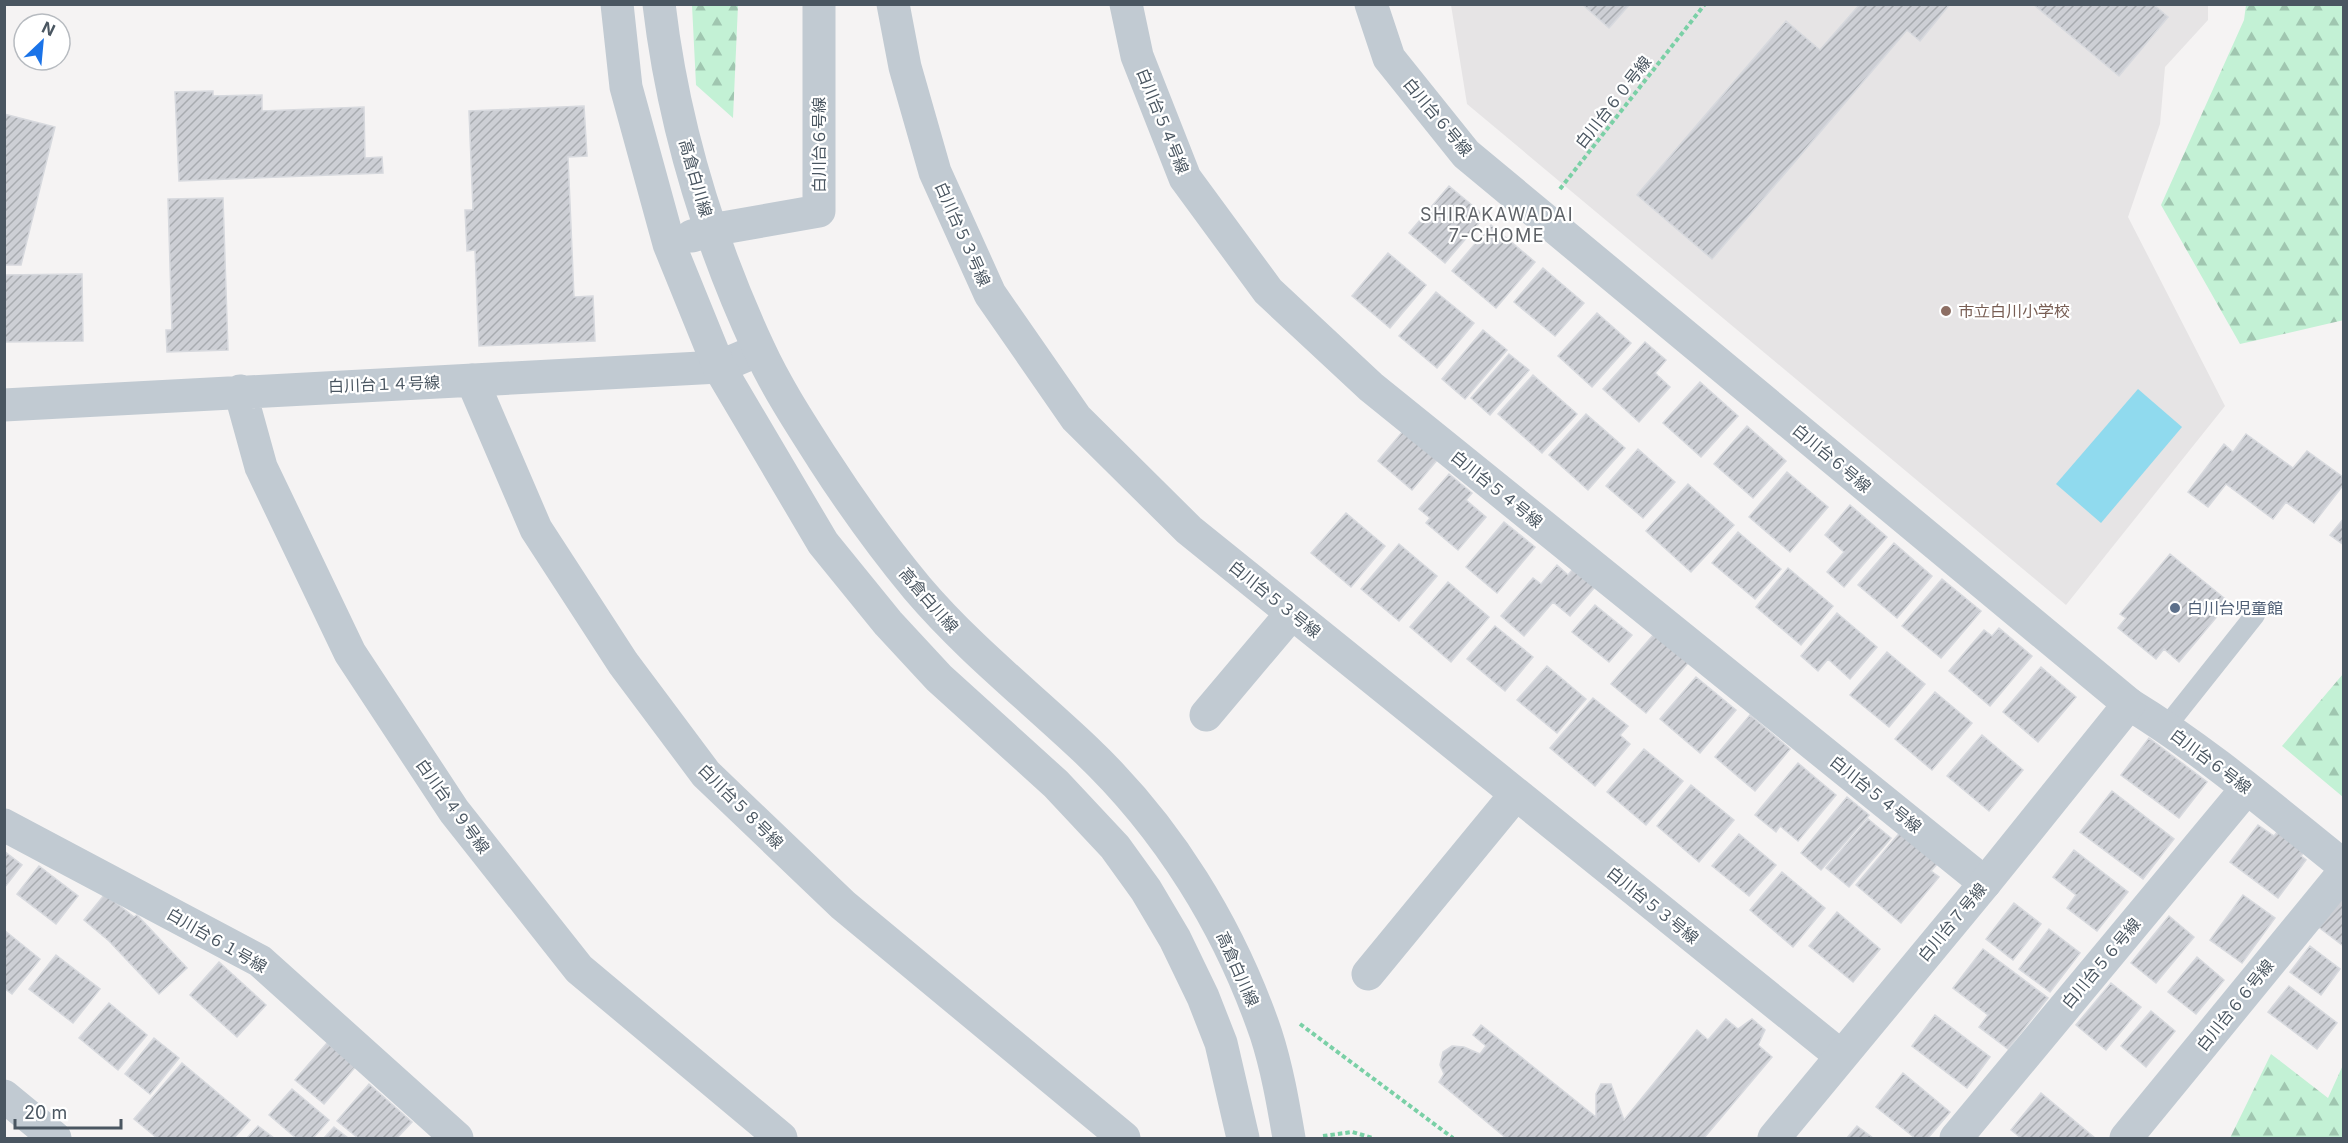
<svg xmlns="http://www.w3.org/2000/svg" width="2348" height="1143" font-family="Inter,'Noto Sans JP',sans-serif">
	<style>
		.education { fill: #e6e4e5 }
		.forest { fill: url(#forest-firs) }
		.water { fill: #90daee }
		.building { fill: url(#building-hatch); stroke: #d7d9de; stroke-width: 1.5 }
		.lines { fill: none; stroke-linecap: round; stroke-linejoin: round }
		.path { stroke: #7ad0a6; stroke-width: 4; stroke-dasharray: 4.5 3; stroke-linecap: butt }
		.service { stroke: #c1cad2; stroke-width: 20 }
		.minor { stroke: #c1cad2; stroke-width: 33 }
		.tertiary { stroke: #c1cad2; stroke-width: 33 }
		.education-dot { fill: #8d6e63; stroke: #fff; stroke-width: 2 }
		.service-dot { fill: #5c6f8a; stroke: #fff; stroke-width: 2 }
		.labels { text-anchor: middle; stroke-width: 4.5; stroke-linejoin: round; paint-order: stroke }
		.street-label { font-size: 16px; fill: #4a5661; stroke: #fff }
		.education-label { font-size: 16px; fill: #785e54; stroke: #fff; text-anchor: start }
		.service-label { font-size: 16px; fill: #4e5e75; stroke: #fff; text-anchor: start }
		.neighbourhood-label { font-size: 18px; letter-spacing: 1.5px; fill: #5f6368; stroke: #fff }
	</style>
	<defs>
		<pattern id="forest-firs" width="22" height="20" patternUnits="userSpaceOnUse" patternTransform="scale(1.5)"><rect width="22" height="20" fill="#c3f1d5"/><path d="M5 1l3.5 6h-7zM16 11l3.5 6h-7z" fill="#a0c6b0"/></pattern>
		<pattern id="building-hatch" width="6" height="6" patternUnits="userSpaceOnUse" patternTransform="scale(1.5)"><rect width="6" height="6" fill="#cdcfd5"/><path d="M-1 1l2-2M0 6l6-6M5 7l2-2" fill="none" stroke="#a8abb0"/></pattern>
	</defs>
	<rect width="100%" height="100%" fill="#f5f3f3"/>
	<path class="education" d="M1451 5H2208V20L2165 67 2160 124 2128 217 2225 406 2066 605 1467 104Z"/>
	<path class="forest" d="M692 5H738L733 118 696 85Z
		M2246 5H2343L2344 320 2240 344 2161 205 2244 20Z
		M2343 674V797L2282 746Z
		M2271 1054 2328 1098 2343 1065V1138H2230Z"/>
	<path class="water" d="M2138 389 2182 427 2101 523 2056 484Z"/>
	<path class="building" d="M1582 4H1630L1609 28Z
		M1860 4H1950L1920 41 1907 30 1712 259 1637 195 1786 21 1820 50Z
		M2033 4H2153L2168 17 2119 76Z
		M213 91V96L262 95V111L364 107 365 158 382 157 383 173 179 181 175 92Z
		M584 106 587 156 568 157 574 297 593 296 595 341 479 346 475 250 467 251 465 210H473L469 111Z
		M4 114 55 127 21 265H4Z
		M1449 186 1485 216 1445 263 1409 233Z
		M223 198 228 350 167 352 166 330H172L168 199Z
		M1491 225 1535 262 1496 308 1452 271Z
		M1388 253 1426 285 1390 328 1352 296Z
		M1543 268 1584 303 1555 336 1514 302Z
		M82 274 83 341 4 342V275Z
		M1436 292 1474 323 1437 368 1399 336Z
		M1597 313 1631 343 1592 387 1558 356Z
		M1483 330 1507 350 1465 399 1442 379Z
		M1645 342 1666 360 1655 373 1670 387 1639 422 1603 389Z
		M1509 354 1529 370 1490 415 1471 398Z
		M1533 375 1577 414 1542 453 1498 414Z
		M1700 382 1738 416 1701 457 1663 423Z
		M1586 414 1625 448 1588 490 1549 455Z
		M1747 426 1786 461 1753 498 1714 464Z
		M1404 430 1438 459 1412 490 1378 461Z
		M2246 434 2293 468 2307 451 2344 478V484L2314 523 2286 502 2273 519 2226 484 2208 507 2188 492 2224 444 2233 452Z
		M1638 449 1675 482 1643 518 1606 486Z
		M1787 472 1828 507 1790 552 1749 517Z
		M1449 474 1472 493 1466 500 1486 517 1458 550 1426 523 1430 518 1419 509Z
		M1688 484 1734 525 1691 572 1646 531Z
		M1850 505 1887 537 1844 587 1827 572 1844 552 1825 535Z
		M1346 513 1385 546 1351 587 1311 553Z
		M2344 518V545L2330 535Z
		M1504 522 1535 547 1497 593 1466 567Z
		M1738 532 1781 569 1755 599 1712 563Z
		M1894 543 1932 576 1897 618 1858 585Z
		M1399 544 1437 576 1399 621 1361 589Z
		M2170 554 2229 602 2179 662 2164 649 2156 659 2118 628 2126 618 2120 614Z
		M1578 563 1600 581 1570 616 1553 602 1524 636 1501 616 1533 578 1541 584 1557 565 1568 575Z
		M1788 568 1833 606 1801 645 1756 607Z
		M1942 579 1981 611 1941 658 1902 626Z
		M1448 582 1489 617 1451 662 1410 627Z
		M1595 605 1632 635 1609 662 1572 632Z
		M1837 613 1877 647 1850 679 1828 659 1818 671 1801 656Z
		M1495 626 1533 657 1505 691 1467 659Z
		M1999 628 2032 656 1990 706 1949 671 1984 630 1992 636Z
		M1654 634 1688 663 1646 713 1611 684Z
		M1887 652 1925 684 1889 727 1850 695Z
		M1547 666 1586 699 1557 733 1517 700Z
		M2041 667 2076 697 2038 742 2003 712Z
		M1696 677 1736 710 1700 753 1660 719Z
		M1935 692 1972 723 1932 770 1895 739Z
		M1593 698 1628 726 1620 735 1630 744 1595 786 1550 748Z
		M1750 715 1790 749 1755 791 1715 757Z
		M1982 735 2023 770 1989 811 1947 776Z
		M2149 738 2207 782 2179 818 2121 775Z
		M1644 749 1683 781 1646 825 1607 792Z
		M1798 763 1836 795 1798 841 1780 826 1776 832 1755 815Z
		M1691 785 1734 820 1699 862 1657 826Z
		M2112 791 2174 839 2143 879 2080 832Z
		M1847 797 1869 815 1821 870 1801 853Z
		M1868 819 1891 838 1849 887 1826 868Z
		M2258 825 2274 836 2281 827 2308 847 2301 856 2306 860 2278 898 2230 862Z
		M1902 830 1940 861 1931 871 1939 877 1901 923 1856 885Z
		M1739 834 1776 865 1749 896 1712 866Z
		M2074 850 2128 892 2097 931 2067 908 2076 895 2053 877Z
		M4 851 22 865 4 888Z
		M39 866 78 896 56 924 17 894Z
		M1782 872 1825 908 1793 947 1750 910Z
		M105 894 134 917 137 915 187 968 159 994 109 941 84 920Z
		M2243 895 2275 918 2242 963 2210 940Z
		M2344 895V942L2342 945 2317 926Z
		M2014 903 2041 924 2013 960 1986 939Z
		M1837 912 1880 949 1853 982 1809 946Z
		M2169 916 2194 937 2156 983 2131 963Z
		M2049 929 2080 953 2050 992 2019 969Z
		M4 930 40 959 12 994 4 988Z
		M2310 946 2340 969 2321 995 2290 972Z
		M1983 949 2048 998 2008 1049 1979 1027 1988 1015 1953 988Z
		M56 955 100 989 73 1023 29 989Z
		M2197 957 2224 980 2196 1014 2168 992Z
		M219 962 266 1005 237 1037 190 995Z
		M2111 983 2141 1007 2106 1050 2076 1025Z
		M2289 986 2337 1023 2317 1049 2268 1012Z
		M109 1003 147 1035 118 1070 79 1038Z
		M2151 1011 2175 1031 2146 1067 2121 1046Z
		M1935 1015 1990 1057 1967 1088 1912 1046Z
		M1726 1019 1738 1029 1752 1019 1765 1030 1758 1045 1772 1057 1704 1138H1506L1439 1082 1444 1074 1440 1065 1443 1052 1452 1046 1464 1047 1480 1054 1486 1046 1473 1035 1481 1025 1596 1117V1094L1601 1084H1611L1624 1120 1697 1030 1708 1040Z
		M154 1038 179 1058 150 1094 125 1074Z
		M327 1043 356 1066 324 1104 295 1080Z
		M182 1063 250 1120 234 1138H157L134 1119Z
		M1903 1073 1950 1112 1928 1138H1915L1876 1107Z
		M369 1084 412 1122 397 1138H358L337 1121Z
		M292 1089 329 1120 313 1138H296L269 1115Z
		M2041 1093 2095 1138H2021L2011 1130Z
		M258 1126 274 1138H247Z
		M1857 1126 1873 1138H1847Z
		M334 1127 348 1138H324Z"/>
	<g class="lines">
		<path class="path" d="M1560 189 1705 4
			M1300 1024 1453 1138
			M1323 1136 1352 1132 1373 1138"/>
		<path class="service" d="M2166 727 2255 615"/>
		<path class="minor" d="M893 4 905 67 935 172 990 294 1076 418 1189 530 1841 1056
			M1126 4 1137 56 1185 178 1268 291 1371 387 1985 883
			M472 380 536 529 623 663 706 774 843 905 1124 1138
			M240 391 261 467 350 653 454 811 579 969 781 1138
			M4 405 719 367 759 350
			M2129 704C2206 751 2274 810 2344 866
			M1206 715 1292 613
			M4 825 260 961 457 1138
			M1368 974 1516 794
			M4 1096 55 1138
			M1956 1138 2247 788
			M2126 1138 2344 872"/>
		<path class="tertiary" d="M617 4 626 87 669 244 719 367 823 543 888 623 939 678 1056 784 1115 847 1146 890 1175 939 1203 997 1221 1043 1243 1138
			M659 4C673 123 709 241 759 349 777 388 800 423 823 459 852 504 883 547 917 588 968 648 1029 696 1086 750 1168 828 1229 926 1266 1034 1277 1068 1283 1103 1289 1138
			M1371 4 1389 58 1466 154 2129 704 1985 883 1774 1138
			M692 236 711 230 819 211V4"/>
	</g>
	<circle class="education-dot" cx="1946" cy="311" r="6"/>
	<circle class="service-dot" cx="2175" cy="608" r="6"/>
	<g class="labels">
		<g class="street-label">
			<text transform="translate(1613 102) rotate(-52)" y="6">白川台６０号線</text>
			<text transform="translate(1438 117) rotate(50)" y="6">白川台６号線</text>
			<text transform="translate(1163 121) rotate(68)" y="6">白川台５４号線</text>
			<text transform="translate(819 145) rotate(-90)" y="6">白川台６号線</text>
			<text transform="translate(696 178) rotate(74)" y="6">高倉白川線</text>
			<text transform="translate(963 234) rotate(66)" y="6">白川台５３号線</text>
			<text transform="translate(384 384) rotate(-2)" y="6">白川台１４号線</text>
			<text transform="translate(1832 458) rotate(40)" y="6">白川台６号線</text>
			<text transform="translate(1497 489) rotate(39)" y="6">白川台５４号線</text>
			<text transform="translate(1275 599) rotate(39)" y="6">白川台５３号線</text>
			<text transform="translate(929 600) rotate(49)" y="6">高倉白川線</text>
			<text transform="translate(2211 761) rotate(37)" y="6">白川台６号線</text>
			<text transform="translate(1876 794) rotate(39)" y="6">白川台５４号線</text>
			<text transform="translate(453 806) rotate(54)" y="6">白川台４９号線</text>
			<text transform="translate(741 806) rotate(45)" y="6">白川台５８号線</text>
			<text transform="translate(1653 905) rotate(39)" y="6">白川台５３号線</text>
			<text transform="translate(1952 922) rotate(-50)" y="6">白川台７号線</text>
			<text transform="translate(217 940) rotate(30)" y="6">白川台６１号線</text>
			<text transform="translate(2101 963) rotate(-50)" y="6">白川台５６号線</text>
			<text transform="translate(1238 969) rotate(66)" y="6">高倉白川線</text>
			<text transform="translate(2235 1005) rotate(-51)" y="6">白川台６６号線</text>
		</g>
		<g class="education-label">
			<text x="1958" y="317">市立白川小学校</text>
		</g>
		<g class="service-label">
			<text x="2187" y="614">白川台児童館</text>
		</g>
		<g class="neighbourhood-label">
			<text x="1497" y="221">SHIRAKAWADAI<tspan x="1497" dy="21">7-CHOME</tspan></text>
		</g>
	</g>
	<rect width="2348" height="1143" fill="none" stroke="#4a5661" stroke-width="12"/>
	<g transform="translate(42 42) rotate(26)"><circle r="28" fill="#ffffff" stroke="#b7bbc0" stroke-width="1.5"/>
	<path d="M0-4.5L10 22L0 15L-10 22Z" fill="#1a73e8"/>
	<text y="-9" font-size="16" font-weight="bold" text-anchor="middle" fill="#4a5661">N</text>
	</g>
	<path d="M15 1119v9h106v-9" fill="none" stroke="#4a5661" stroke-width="3"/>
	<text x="24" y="1119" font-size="18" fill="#4a5661" stroke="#ffffff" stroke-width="4.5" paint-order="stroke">20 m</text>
</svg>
